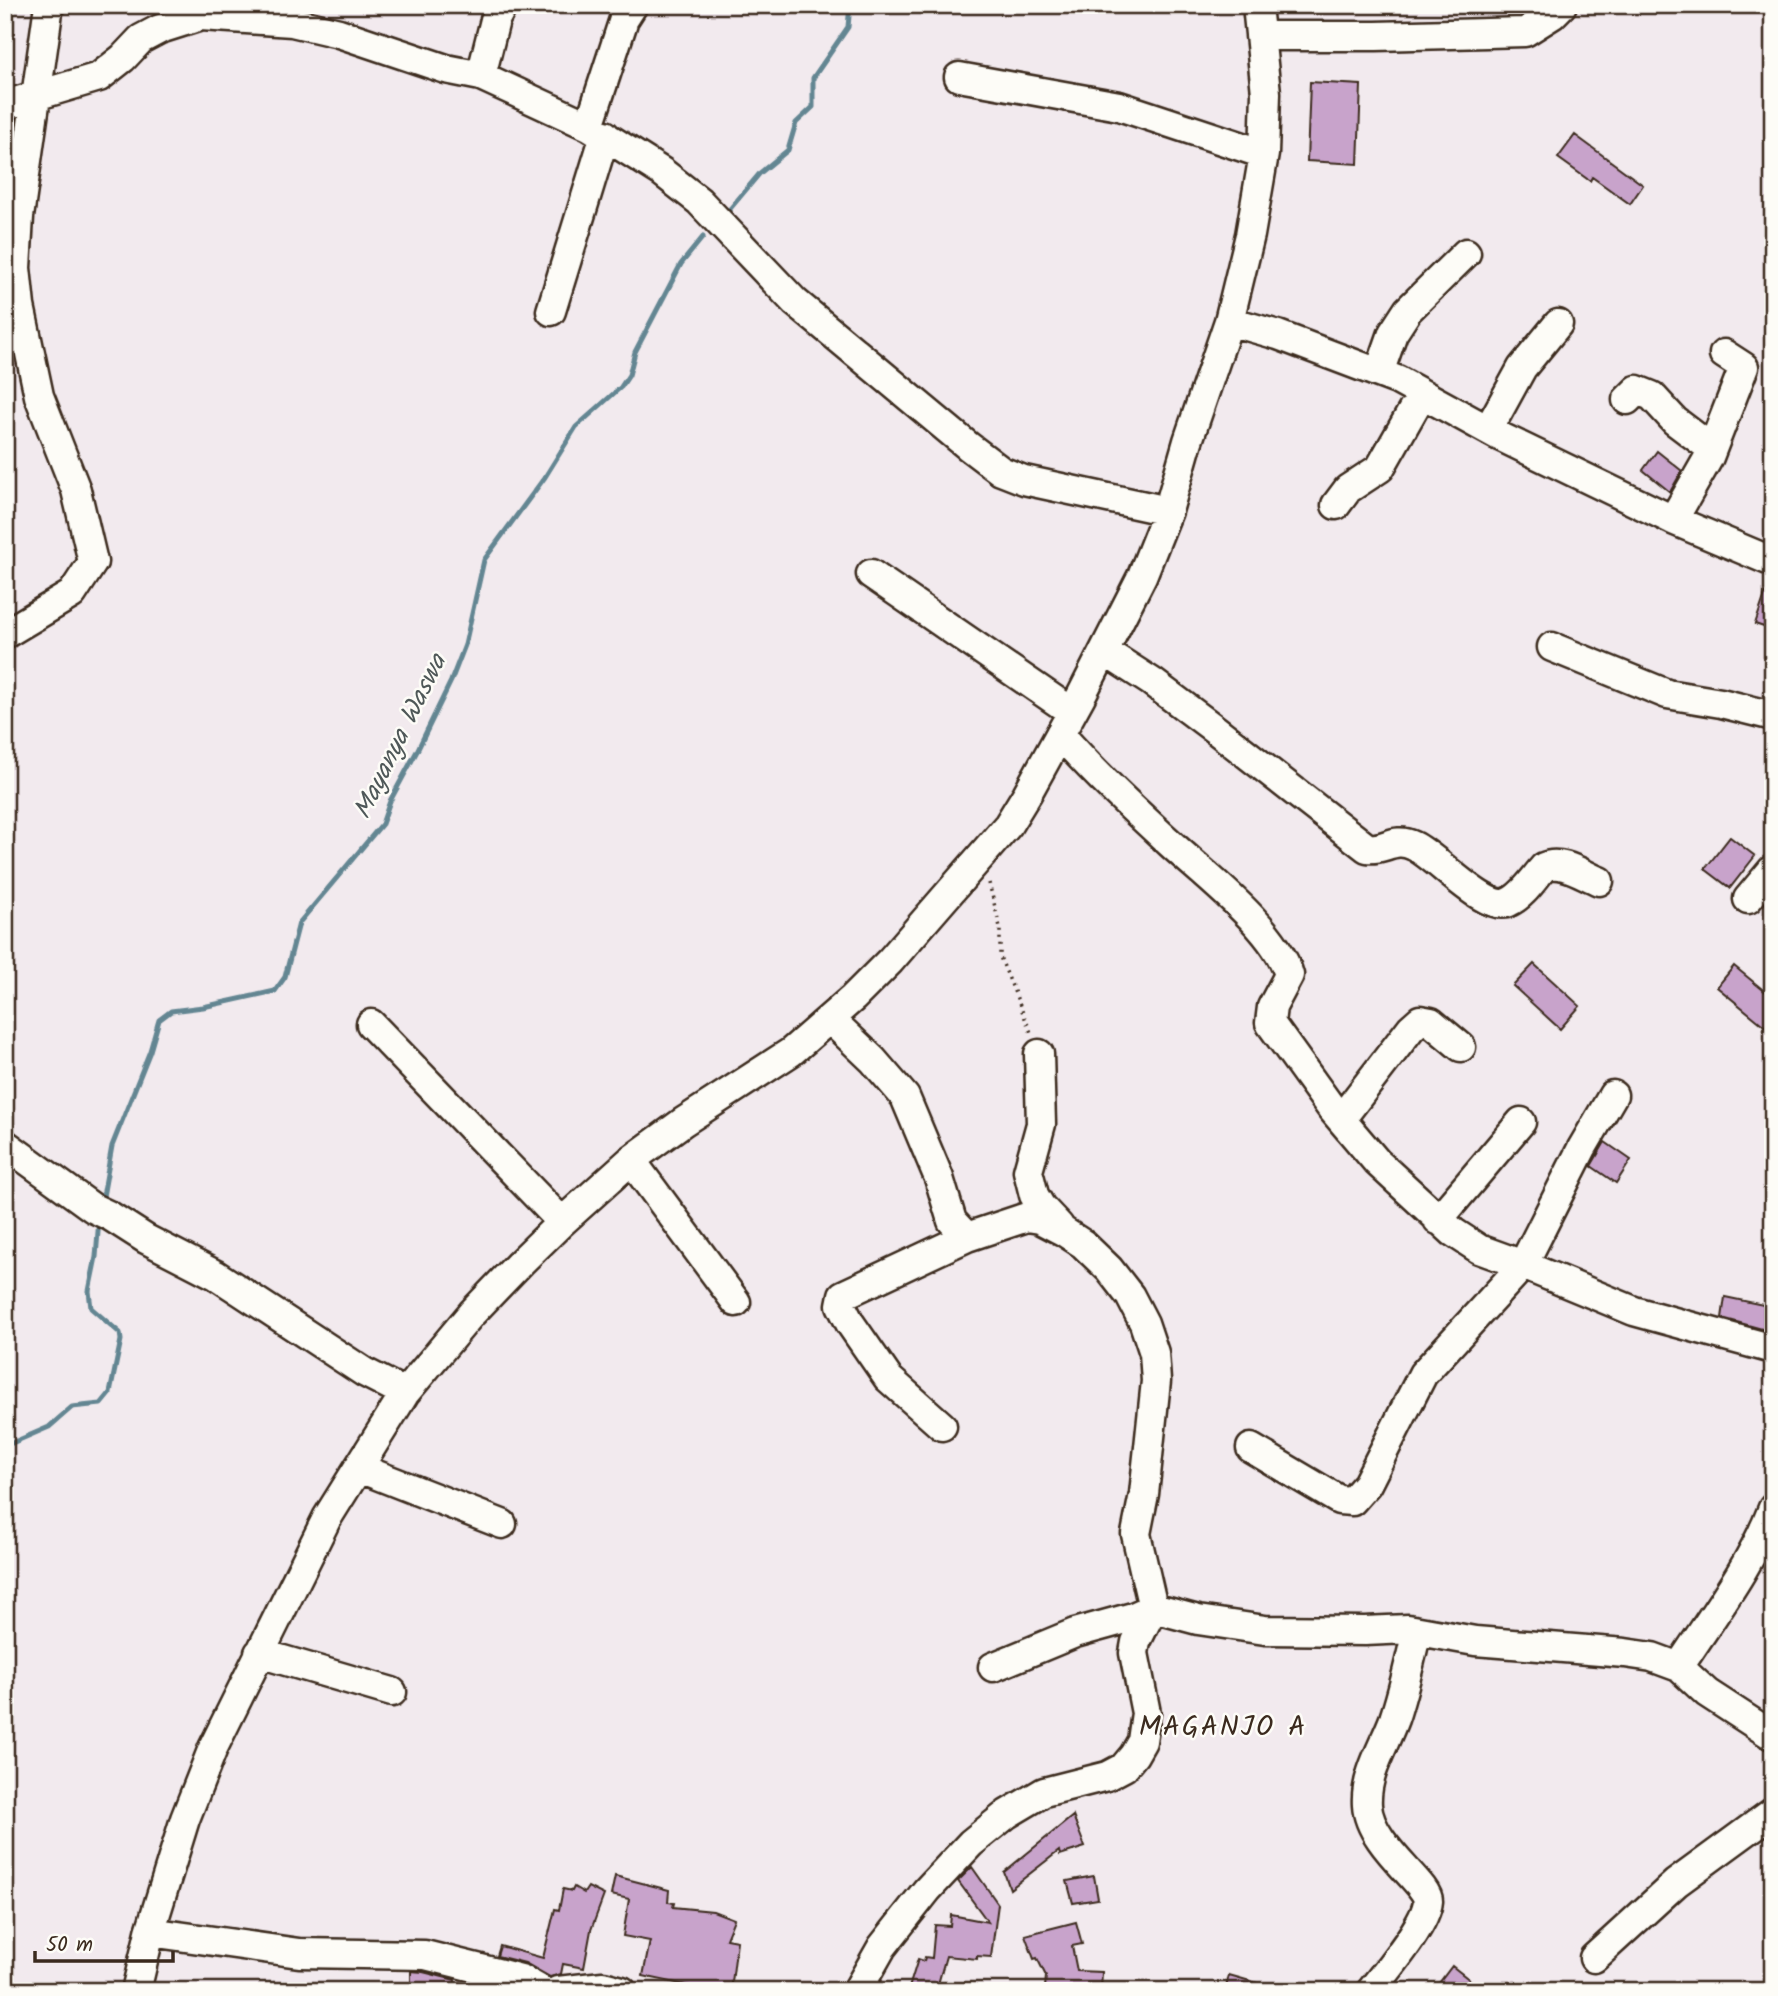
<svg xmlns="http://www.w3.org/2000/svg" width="1778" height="1996" font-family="Kalam,sans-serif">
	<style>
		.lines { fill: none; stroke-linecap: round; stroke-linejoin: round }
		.stream { stroke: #648692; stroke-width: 5 }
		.building { fill: #c8a3cb; stroke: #3b2a1e; stroke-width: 2 }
		.minor-casing { stroke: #3b2a1e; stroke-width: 33 }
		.path { stroke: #3b2a1e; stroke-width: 3.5; stroke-dasharray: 2 5; stroke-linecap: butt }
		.minor { stroke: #fdfcf7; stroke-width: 28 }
		.labels { text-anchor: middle; stroke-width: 5; stroke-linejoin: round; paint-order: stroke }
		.water-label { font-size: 26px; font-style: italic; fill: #4f5858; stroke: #fdfcf7 }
		.quarter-label { font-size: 28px; letter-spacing: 2px; fill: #3b2a1e; stroke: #fdfcf7 }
	</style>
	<rect width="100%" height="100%" fill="#f2eaee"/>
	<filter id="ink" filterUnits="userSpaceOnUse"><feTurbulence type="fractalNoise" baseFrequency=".0143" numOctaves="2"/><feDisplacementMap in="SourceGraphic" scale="14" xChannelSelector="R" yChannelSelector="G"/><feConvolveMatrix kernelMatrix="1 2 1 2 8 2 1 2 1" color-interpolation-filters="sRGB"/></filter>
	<g filter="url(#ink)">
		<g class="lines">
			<path class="stream" d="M724 216 760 173 788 150 796 123 813 107V78L848 27 850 5
				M102 1202 112 1146 150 1051 159 1020 171 1011 203 1007 275 991 285 977 299 923 382 824 390 801 417 751 451 681 465 645 484 560 545 477 576 427 621 387 629 375 635 352 681 264 703 237
				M5 1446 49 1427 72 1407 101 1404 110 1393 121 1340 120 1333 91 1308 89 1291 96 1257 99 1219"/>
		</g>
		<path class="building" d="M1310 82 1361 85 1358 164 1307 161Z
			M1575 135 1643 185 1630 204 1592 177 1590 181 1558 158Z
			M1657 451 1682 471 1670 492 1643 470Z
			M1770 580H1773V630L1755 624Z
			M1730 837 1755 856 1730 888 1705 869Z
			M1534 964 1580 1006 1560 1029 1513 986Z
			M1734 966 1773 998V1033L1717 987Z
			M1605 1142 1631 1160 1616 1183 1591 1166Z
			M1725 1297 1773 1307V1332L1722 1318Z
			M1073 1816 1085 1847 1060 1855 1059 1851 1010 1889 1004 1872Z
			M972 1867 998 1904 991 1957 977 1956V1959L946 1956 936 1991H908L918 1959 924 1961 925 1957 932 1958 935 1925 950 1926 951 1915 988 1922 958 1881Z
			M615 1876 669 1890 668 1902 674 1903 673 1907 713 1911 734 1919 726 1939 737 1941 731 1991H699L700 1988 643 1976 650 1941 623 1936 629 1899 611 1895Z
			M1094 1876 1098 1899 1073 1903 1067 1881Z
			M574 1887 584 1893 588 1887 604 1895 591 1930 584 1968 563 1964 561 1974 550 1977 525 1963 497 1956 500 1946 543 1958 555 1909 559 1910 563 1889 572 1891Z
			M1076 1922 1082 1944 1072 1946 1077 1971 1102 1972 1101 1991 1045 1988 1046 1976 1037 1958 1034 1959 1025 1935Z
			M1452 1966 1471 1981 1463 1991H1433Z
			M411 1971 423 1972 455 1980 454 1991H411Z
			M1229 1975 1271 1987 1270 1991H1225Z"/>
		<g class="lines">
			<g class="minor-casing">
				<path id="minor" d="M1260 36H1376L1525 32 1552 15 1562 5
					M481 76 495 20 503 5
					M959 77 1119 106 1264 154
					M5 105 99 77 123 58 141 39 160 29 201 16 292 22 339 33 446 69 481 76 589 126 662 172 699 201 795 302 968 446 1001 471 1024 480 1168 511
					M589 126 624 19 633 5
					M551 311 605 135
					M1229 321 1278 335 1397 380 1499 436 1673 520 1773 562
					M1379 373 1393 333 1408 310 1466 253
					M1627 400 1637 390 1652 396 1675 421 1712 449
					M1488 430 1522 368 1558 324
					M1336 505 1348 489 1380 468 1422 394
					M1673 520 1709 457 1744 367 1724 354
					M871 574 1072 712
					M5 634 72 594 93 562 76 490 39 396 20 306 16 268 19 217 49 5
					M1552 647 1667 694 1721 703 1773 716
					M1104 651 1152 682 1216 730 1367 848C1384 851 1394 836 1414 846 1436 856 1487 914 1509 902 1523 896 1534 878 1544 867 1561 859 1582 874 1599 881
					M1060 734C1094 773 1133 809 1171 844 1206 876 1277 930 1289 975L1272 1007 1270 1023 1332 1109 1377 1162 1453 1232 1479 1249 1523 1265 1634 1311 1773 1349
					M1748 899 1773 869
					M830 1019 873 1060 905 1097 939 1178 952 1221 967 1237 1027 1217 1040 1219 1063 1231 1083 1244 1109 1269 1130 1296 1144 1323 1154 1353 1156 1381 1144 1494 1136 1534 1153 1608 1136 1642 1134 1653 1146 1713 1142 1741 1134 1755 1124 1767 1107 1776 1044 1792 1007 1814 971 1843 927 1890 882 1947 857 1991
					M371 1024 562 1222
					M1039 1054 1041 1124 1028 1171 1034 1195 1041 1207 1059 1226
					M1341 1119 1411 1028 1420 1020 1431 1022 1461 1047
					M5 1144 93 1208 110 1216 146 1239 216 1275 364 1372 405 1393
					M631 1160 736 1302
					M1438 1220 1521 1122
					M942 1426 888 1378 850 1323 841 1305 843 1295 967 1237
					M1251 1448 1339 1500 1352 1501 1367 1484 1423 1374 1523 1265 1582 1148 1613 1095
					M359 1468 502 1524
					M259 1653 392 1692
					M993 1667 1075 1633 1133 1617 1153 1608 1198 1620 1265 1630 1365 1631 1408 1629 1475 1641 1625 1653 1652 1657 1679 1667C1712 1616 1751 1566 1773 1508
					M1679 1667 1707 1693 1773 1736
					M150 1932 299 1953 425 1955 521 1979 542 1991
					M1594 1958 1676 1883 1773 1812
					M136 1991 150 1932 185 1819 213 1748 327 1518 405 1393 472 1313 521 1262 562 1222 631 1160 683 1122 791 1052 853 998 890 961 1008 825 1027 794 1081 696 1142 576 1168 511 1188 441 1229 321 1250 235 1264 154 1266 93 1257 5
					M558 1991 603 1986 622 1991
					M1371 1991C1386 1971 1426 1925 1428 1901 1429 1884 1369 1845 1367 1805 1365 1775 1384 1746 1394 1719 1404 1690 1410 1660 1417 1631"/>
			</g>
			<path class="path" d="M989 883 1000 927V957L1032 1035"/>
			<use href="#minor" class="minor"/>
		</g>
	</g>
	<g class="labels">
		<g class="water-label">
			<text transform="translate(399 736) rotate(-64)" y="9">Mayanya Waswa</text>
		</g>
		<g class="quarter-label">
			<text x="1223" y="1735">MAGANJO A</text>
		</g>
	</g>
	<rect width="1778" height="1996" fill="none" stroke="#fdfcf7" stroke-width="28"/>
	<rect x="14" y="14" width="1750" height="1968" fill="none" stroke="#3b2a1e" stroke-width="2.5" filter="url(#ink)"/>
	<path d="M35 1951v10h138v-10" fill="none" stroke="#3b2a1e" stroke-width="3.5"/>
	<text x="46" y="1951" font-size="21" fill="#3b2a1e" stroke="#fdfcf7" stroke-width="5" paint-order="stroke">50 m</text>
</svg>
